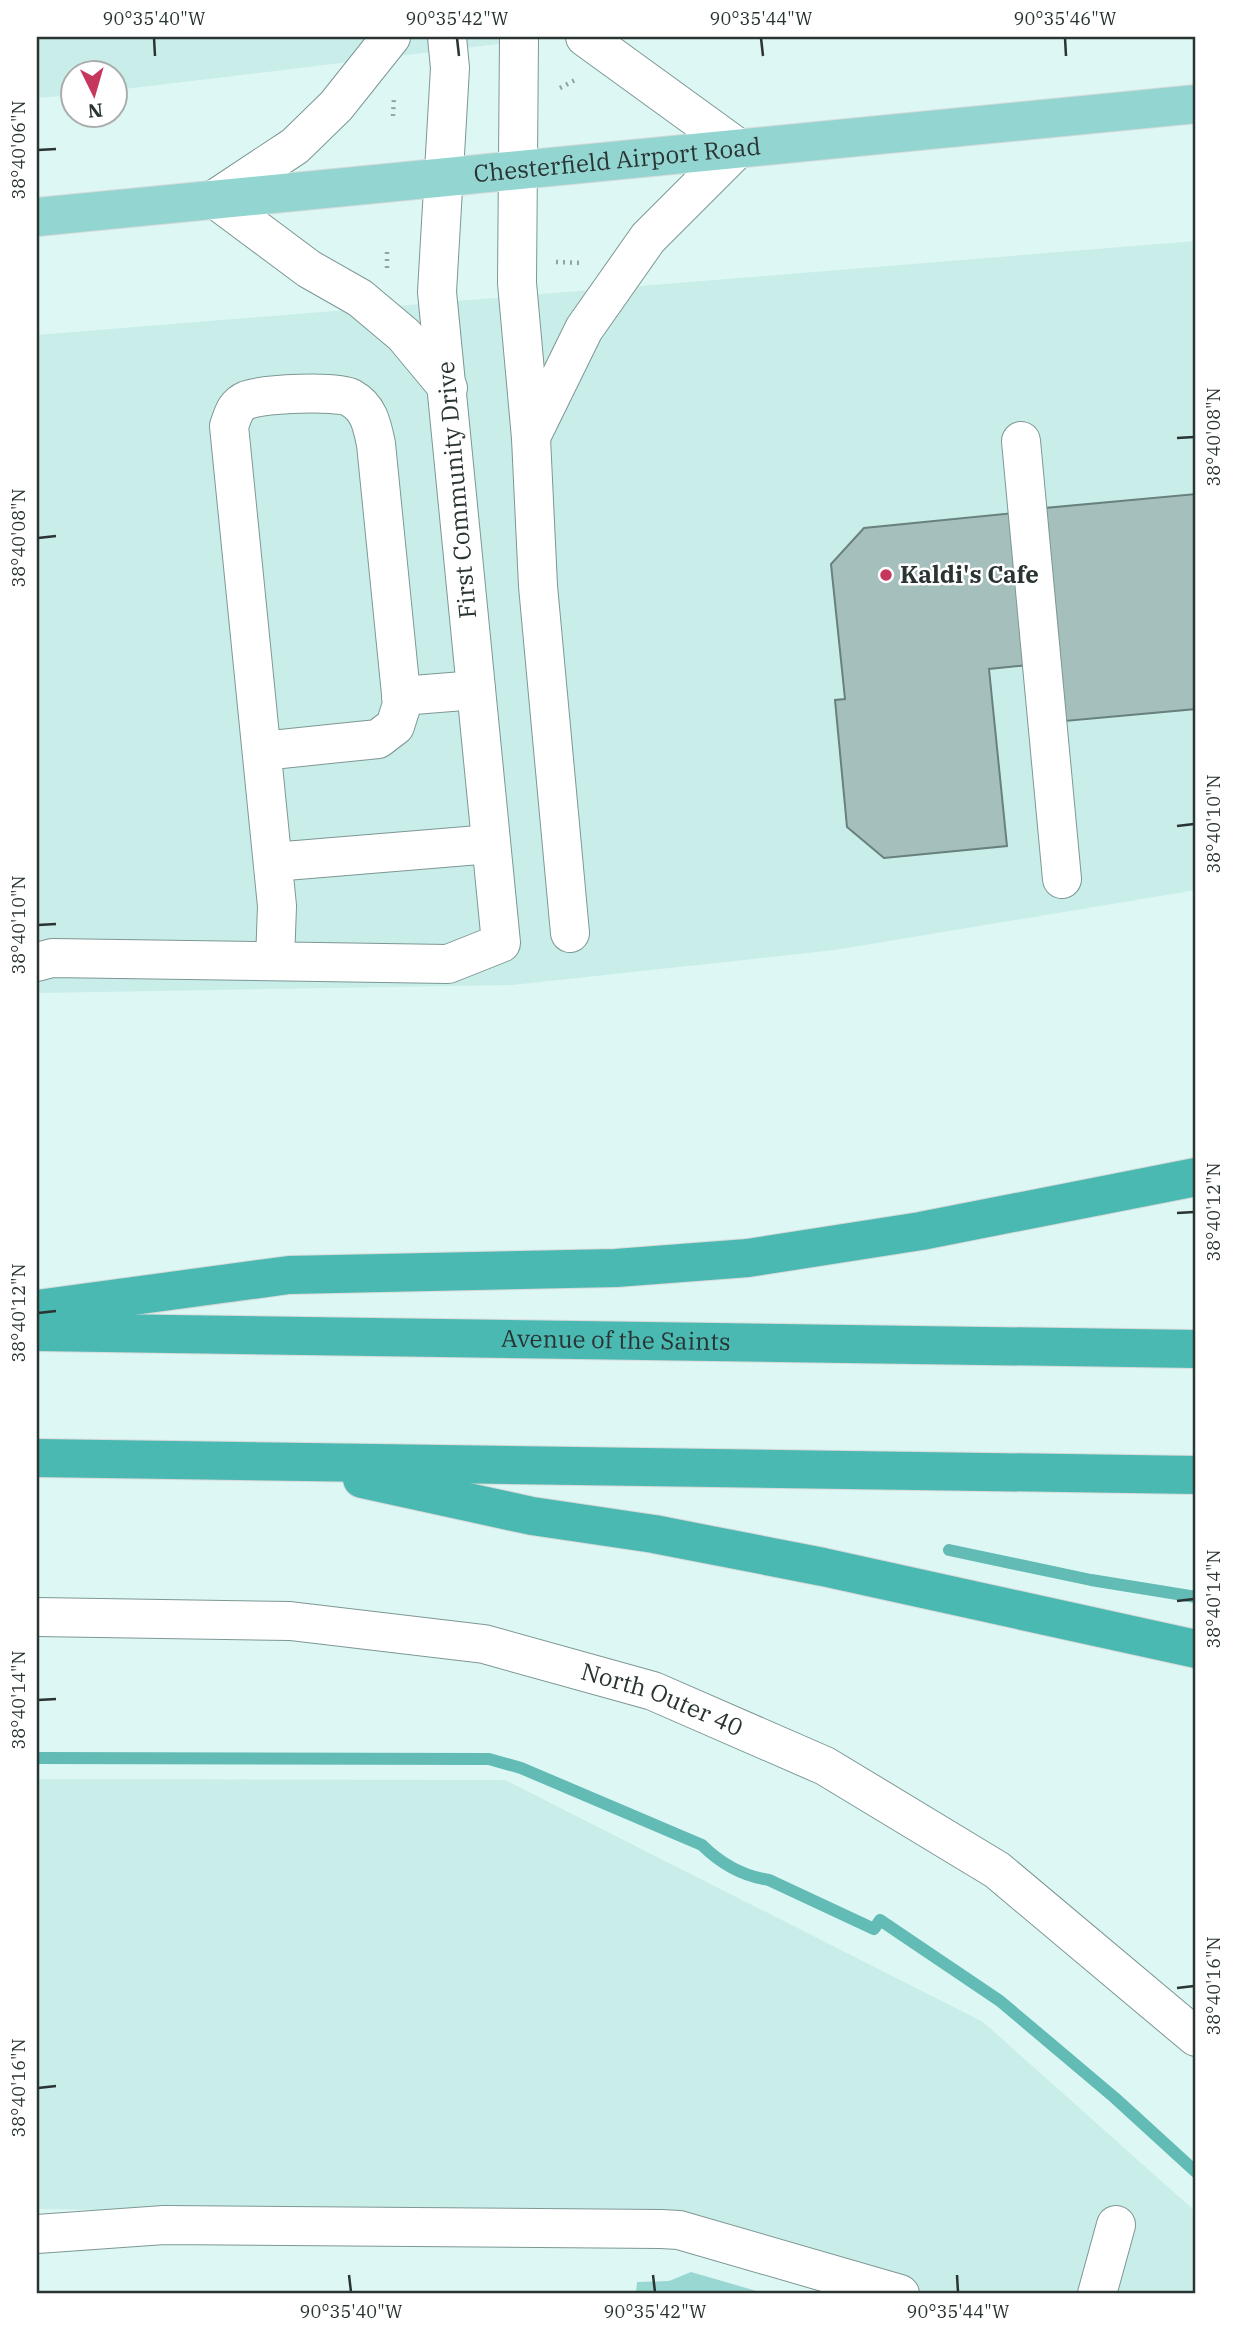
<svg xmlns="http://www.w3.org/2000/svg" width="1233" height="2331" font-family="'IBM Plex Serif',serif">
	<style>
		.built { fill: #c9ede9 }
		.green { fill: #99d7d2 }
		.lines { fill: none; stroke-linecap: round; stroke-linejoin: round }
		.stream { stroke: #62bbb4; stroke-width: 12 }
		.building { fill: #a4bfbc; stroke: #68817f; stroke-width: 2 }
		.minor-casing { stroke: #7d9794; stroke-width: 40 }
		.major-casing { stroke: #d8dada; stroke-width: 40 }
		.highway-casing { stroke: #d8dada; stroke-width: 40 }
		.path { stroke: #90a4a2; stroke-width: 4.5; stroke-dasharray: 2 5; stroke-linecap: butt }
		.minor { stroke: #fff; stroke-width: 38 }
		.major { stroke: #92d5d1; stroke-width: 38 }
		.highway { stroke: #4ab9b2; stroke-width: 38 }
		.ticks { fill: none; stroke: #293433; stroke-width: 2.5 }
		.poi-dot { fill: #c6375e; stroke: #fff; stroke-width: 2.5 }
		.labels { text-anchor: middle; stroke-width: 5; stroke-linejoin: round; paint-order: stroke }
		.street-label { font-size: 24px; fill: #293433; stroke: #fff }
		.poi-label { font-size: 24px; font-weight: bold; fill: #293433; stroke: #fff; text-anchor: start }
		.neatline { fill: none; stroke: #293433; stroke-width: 2.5 }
		.ticks-label { font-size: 18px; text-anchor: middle; fill: #293433 }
	</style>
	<rect width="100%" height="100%" fill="#dcf7f4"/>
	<path class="built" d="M37 37H556L116 90V74H74L73 95 37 98Z
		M1196 241V890L835 950 512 985 37 993V335Z
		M37 1779 505 1780 983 2022 1196 2212V2294H923L675 2217 37 2209Z"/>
	<path class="green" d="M691 2272 767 2294H636L637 2282 669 2281Z"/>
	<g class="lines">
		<path class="stream" d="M949 1550 1091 1580 1196 1597
			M37 1758 489 1759 521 1768 702 1845C721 1864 742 1876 769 1880L874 1929 880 1920 1000 2001 1115 2098 1196 2172"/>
	</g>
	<path class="building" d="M1196 494V709L1065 721 1045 508Z
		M1014 513 1029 665 989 669 1007 846 884 858 847 827 835 700 845 699 831 564 864 528Z"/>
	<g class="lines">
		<g class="minor-casing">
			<g id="minor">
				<path d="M391 37 336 106 295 146 215 199 309 269 360 298 404 335 448 388"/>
				<path d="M519 37 517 283 531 438 538 586 570 933"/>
				<path d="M531 437 584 329 648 238 738 148 585 37"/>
				<path d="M1021 441 1062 879"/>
				<path d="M401 696 476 690"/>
				<path d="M262 751 378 739 395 726 402 704 376 444C372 425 369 408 351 398 336 390 264 394 247 400 235 405 233 415 229 426L277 906 275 961"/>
				<path d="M273 862 491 844"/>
				<path d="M37 962 52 958 448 964 501 943 437 292 450 68 447 37"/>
				<path id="s1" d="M37 1617 290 1621 484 1644 653 1691 825 1766 997 1870 1196 2037"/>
				<path d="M37 2234 164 2225 661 2229 679 2230 900 2294"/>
				<path d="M1097 2294 1116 2225"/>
			</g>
		</g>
		<g class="major-casing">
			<g id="major">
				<path id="s2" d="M37 217 1196 104"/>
			</g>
		</g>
		<g class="highway-casing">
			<g id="highway">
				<path d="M37 1309 289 1275 616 1268 748 1258 921 1231 1196 1177"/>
				<path id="s3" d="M37 1332 1196 1349"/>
				<path d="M37 1458 1196 1475"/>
				<path d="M362 1479 532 1516 654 1534 823 1567 1196 1649"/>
			</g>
		</g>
		<path class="path" d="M560 88 575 80
			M393 116 394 98
			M556 262 582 263
			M387 268V249"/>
		<use href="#minor" class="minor"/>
		<use href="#major" class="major"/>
		<use href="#highway" class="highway"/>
	</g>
	<path class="ticks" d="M154 38 155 56M457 38 459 56M761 38 763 56M1065 38 1066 56M38 150 56 149M1177 438 1194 437M38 538 56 536M1177 826 1194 824M38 925 56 924M1177 1213 1194 1212M38 1313 56 1311M1177 1601 1194 1599M38 1700 56 1699M1177 1988 1194 1986M38 2088 56 2086M349 2275 351 2292M653 2275 655 2292M957 2275 958 2292"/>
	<circle class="poi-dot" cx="886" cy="575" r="7"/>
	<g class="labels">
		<g class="street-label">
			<text dy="8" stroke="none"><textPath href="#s2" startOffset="583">Chesterfield Airport Road</textPath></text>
			<text transform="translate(457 490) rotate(-95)" y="8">First Community Drive</text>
			<text dy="8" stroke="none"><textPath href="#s3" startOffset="579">Avenue of the Saints</textPath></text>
			<text dy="8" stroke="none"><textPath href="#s1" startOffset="635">North Outer 40</textPath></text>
		</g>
		<g class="poi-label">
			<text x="900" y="583">Kaldi's Cafe</text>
		</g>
	</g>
	<rect width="1233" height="2331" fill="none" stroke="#ffffff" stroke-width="77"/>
	<g transform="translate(94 94) rotate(175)"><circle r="33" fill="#ffffff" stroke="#a9aead" stroke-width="2"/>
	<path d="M0-5L12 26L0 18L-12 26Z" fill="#c6375e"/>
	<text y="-10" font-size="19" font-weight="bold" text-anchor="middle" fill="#293433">N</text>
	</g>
	<rect x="38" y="38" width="1156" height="2254" class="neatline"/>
	<g class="ticks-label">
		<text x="154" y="25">90°35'40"W</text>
		<text x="457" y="25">90°35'42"W</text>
		<text x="761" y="25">90°35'44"W</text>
		<text x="1065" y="25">90°35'46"W</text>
		<text transform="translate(19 150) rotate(-90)" y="6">38°40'06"N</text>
		<text transform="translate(1214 437) rotate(-90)" y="6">38°40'08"N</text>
		<text transform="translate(19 538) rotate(-90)" y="6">38°40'08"N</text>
		<text transform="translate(1214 824) rotate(-90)" y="6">38°40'10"N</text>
		<text transform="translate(19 925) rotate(-90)" y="6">38°40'10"N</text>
		<text transform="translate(1214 1212) rotate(-90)" y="6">38°40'12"N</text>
		<text transform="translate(19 1313) rotate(-90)" y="6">38°40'12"N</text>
		<text transform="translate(1214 1599) rotate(-90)" y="6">38°40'14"N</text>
		<text transform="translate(19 1700) rotate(-90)" y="6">38°40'14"N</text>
		<text transform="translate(1214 1986) rotate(-90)" y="6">38°40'16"N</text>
		<text transform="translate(19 2088) rotate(-90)" y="6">38°40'16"N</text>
		<text x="351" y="2318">90°35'40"W</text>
		<text x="655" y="2318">90°35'42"W</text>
		<text x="958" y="2318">90°35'44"W</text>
	</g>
</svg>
